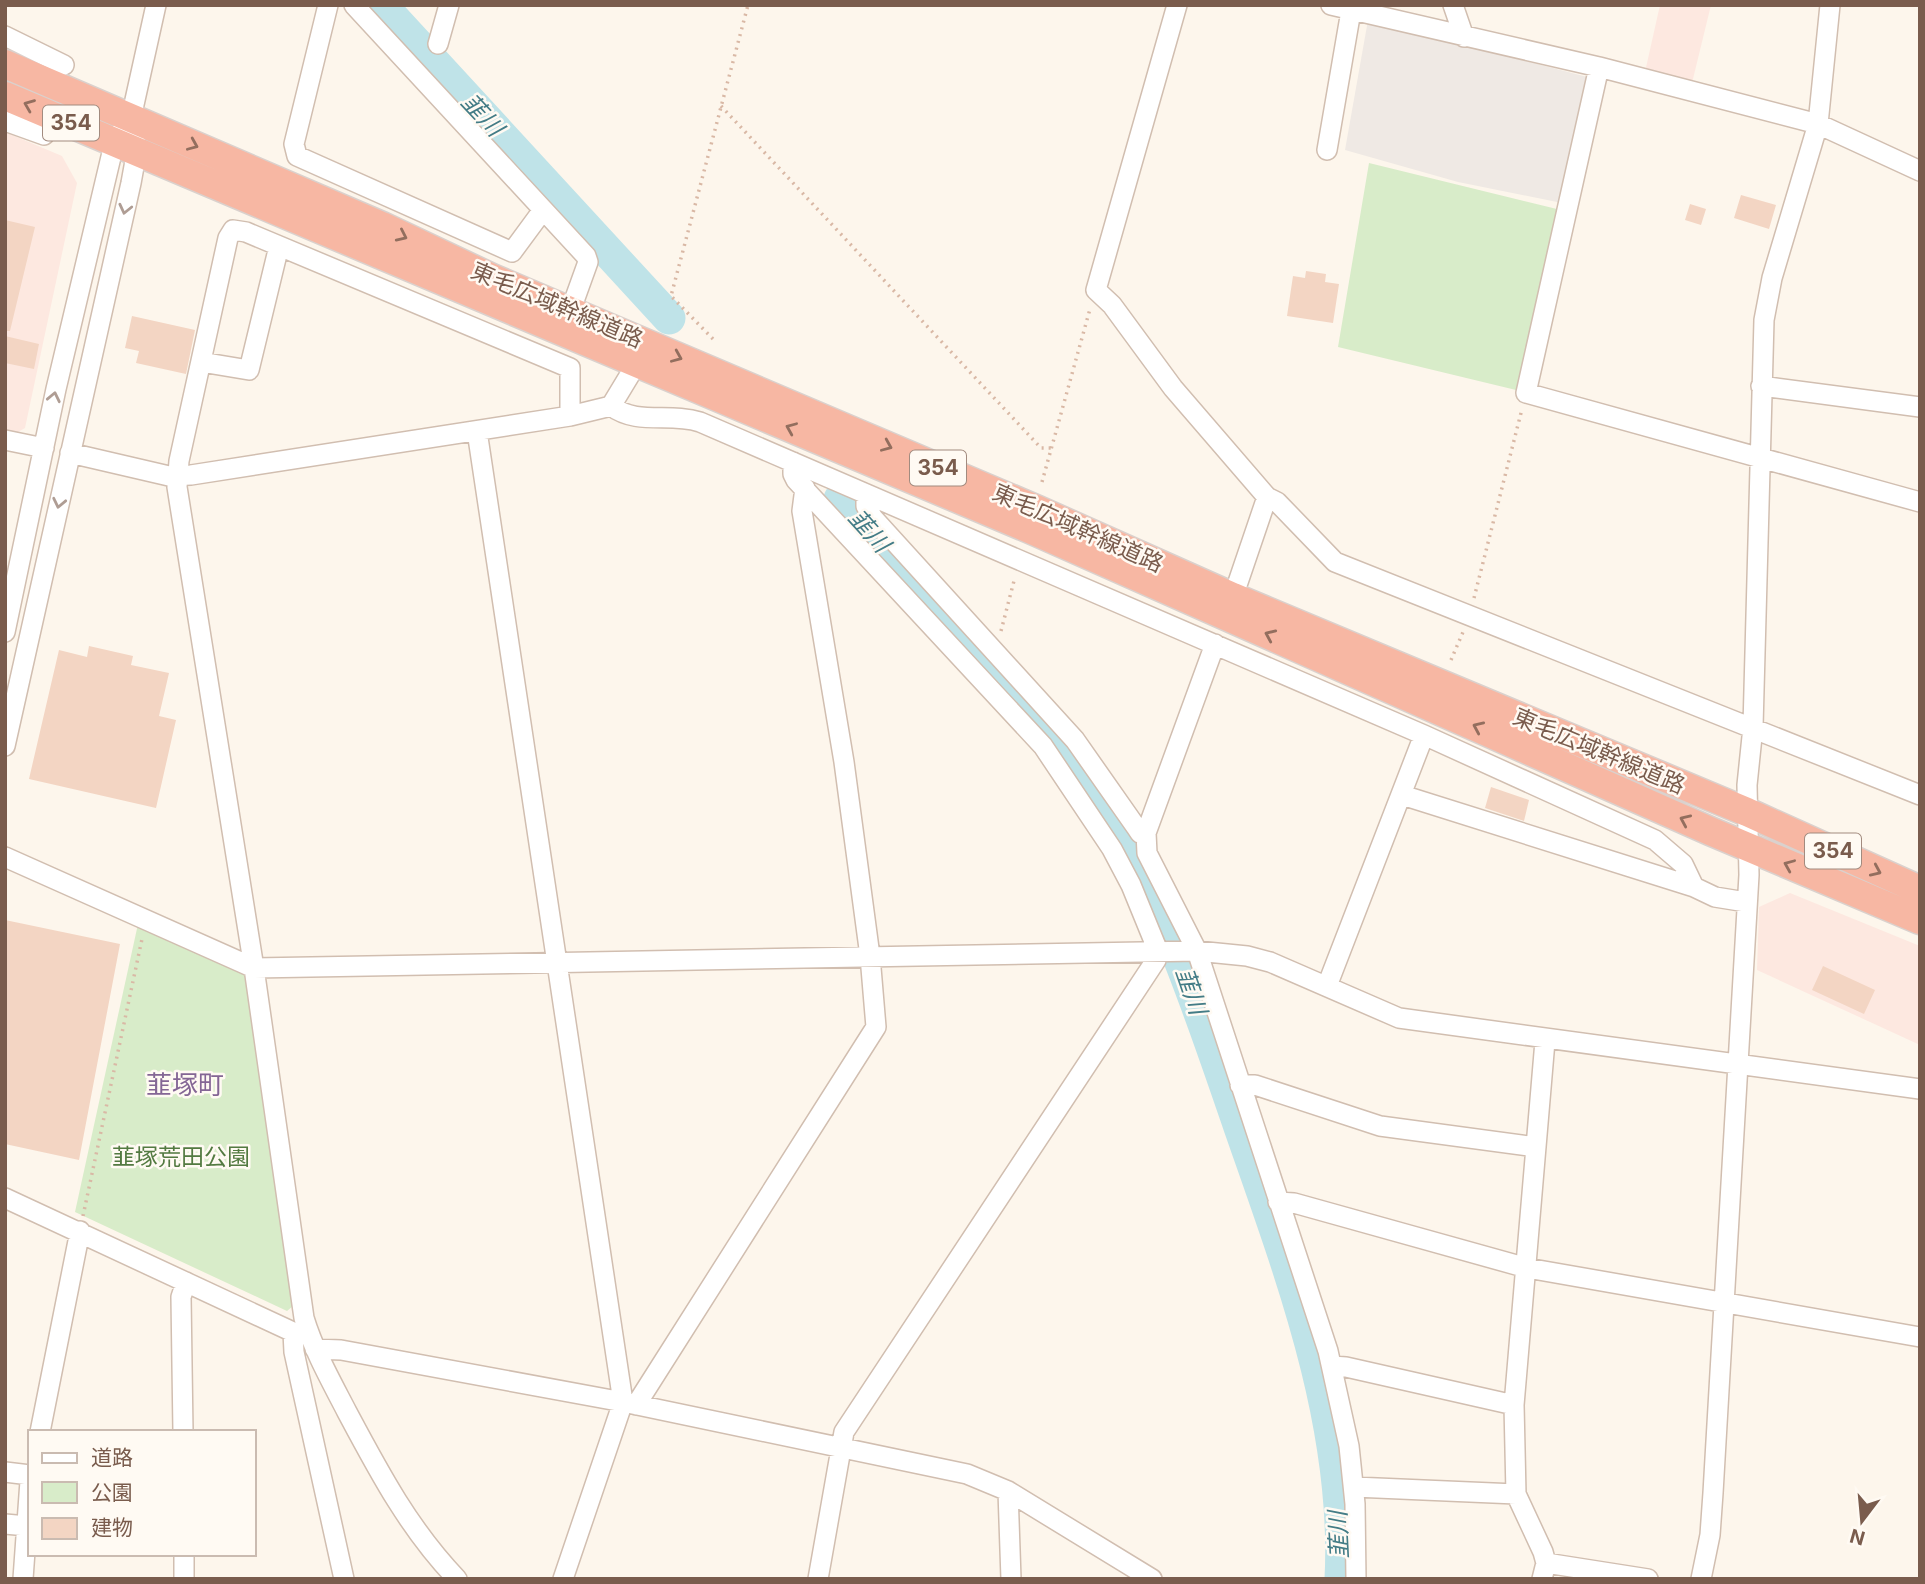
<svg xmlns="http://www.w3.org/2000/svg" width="1925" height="1584" font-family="Inter,'Noto Sans JP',sans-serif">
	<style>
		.commercial { fill: #fde8e0 }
		.industrial { fill: #efe9e4 }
		.green { fill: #d8ecc9 }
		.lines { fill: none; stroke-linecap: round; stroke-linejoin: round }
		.river { stroke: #bfe3e8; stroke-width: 33 }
		.building { fill: #f3d5c3 }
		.minor-casing { stroke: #d1beb0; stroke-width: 22 }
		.highway-casing { stroke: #dad1cd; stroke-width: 31 }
		.path { stroke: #d9b8a5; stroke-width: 3.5; stroke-dasharray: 2 5; stroke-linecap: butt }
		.minor { stroke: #fff; stroke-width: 19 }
		.highway { stroke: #f7b7a3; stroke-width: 28 }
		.oneway { stroke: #936e5e }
		.oneway2 { stroke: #af9d94 }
		.labels { text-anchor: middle; stroke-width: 5; stroke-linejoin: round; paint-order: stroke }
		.shield { fill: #fffaf3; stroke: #a28b7f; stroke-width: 2 }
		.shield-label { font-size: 21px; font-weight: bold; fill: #7a5c4d }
		.street-label { font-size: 23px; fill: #7a5c4d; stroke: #fffaf3 }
		.park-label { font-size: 23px; fill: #537a41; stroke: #fffaf3 }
		.water-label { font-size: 24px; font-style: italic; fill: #437c86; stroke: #fffaf3 }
		.quarter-label { font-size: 26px; fill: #846695; stroke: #fffaf3 }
	</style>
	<rect width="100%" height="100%" fill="#fdf6ec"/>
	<path class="commercial" d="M1660 5H1711L1692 83 1645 72Z
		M5 132 62 156 77 183 25 428 18 432 5 430Z
		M1790 893 1920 946V1045L1757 970 1759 907Z"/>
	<path class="industrial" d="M1368 20 1591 78 1562 203 1458 182 1345 150Z"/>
	<path class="green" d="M1369 163 1561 210 1516 390 1338 347Z
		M138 924 248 973 293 1306 287 1311 75 1212Z"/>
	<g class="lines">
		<path class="river" d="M381 5 669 318
			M840 499C888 552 936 605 984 658 1019 697 1057 736 1087 780 1160 885 1198 1006 1240 1127 1290 1271 1349 1423 1341 1579"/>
	</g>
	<path class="building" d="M1741 195 1776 205 1769 229 1734 218Z
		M1690 204 1706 209 1701 225 1685 220Z
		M5 220 35 227 10 331H5Z
		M1306 271 1326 274 1325 282 1339 284 1333 323 1287 316 1293 276 1305 278Z
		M132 316 195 330 186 374 136 363 139 351 125 348Z
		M5 336 39 344 34 369 5 363Z
		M89 646 133 656 131 665 169 673 159 716 176 720 156 808 29 779 59 650 87 657Z
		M1491 787 1529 800 1524 821 1485 808Z
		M5 920 120 944 79 1160 5 1144Z
		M1823 966 1875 990 1864 1014 1812 990Z"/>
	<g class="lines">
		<g class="minor-casing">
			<path id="minor" d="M328 5 294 144 297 156 512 252 543 210
				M354 5 586 256 588 262 570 312
				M1177 5 1096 290 1112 305 1173 388 1267 497 1277 502 1335 562 1920 795
				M1331 5 1599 67 1818 124 1920 171
				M1453 5 1464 37
				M5 36 64 65
				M438 44 449 5
				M1599 67 1526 393 1920 502
				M5 121 44 135
				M1327 150 1352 5
				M201 362 249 370 279 246
				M1761 386 1920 407
				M611 406C638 426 669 412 700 422L1424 735 1655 840 1683 864 1694 887
				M477 431 623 1402 563 1579
				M5 440 44 448
				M70 453 169 476 191 475 570 416 611 406 637 363
				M793 462V474L796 480 1043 746 1112 849 1131 885 1158 951 1156 960 844 1432 818 1579
				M866 494V506L873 518 1075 740 1136 827 1140 833H1146
				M1233 597 1267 497
				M5 632 56 389 115 140 131 118 156 5
				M1215 644 1146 833 1147 853 1197 951 1328 1351 1349 1446 1355 1504 1356 1579
				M5 746 131 183 137 150 135 140
				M1402 795 1694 887 1715 897 1746 902
				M5 857 254 968 1197 951 1247 956 1270 962 1399 1018 1920 1089
				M1327 986 1424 735
				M1240 1085H1255L1380 1126 1536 1147
				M5 1198 293 1332 309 1335
				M1278 1202 1294 1203 1527 1268 1920 1337
				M293 1332 294 1352 344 1579
				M315 1349 341 1350 623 1402 967 1474 1008 1491 1152 1579
				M1332 1366 1346 1367 1514 1405
				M636 1405 876 1027 870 956 844 762 802 511 805 488
				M40 1432 80 1231
				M183 1432 181 1297 186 1282
				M5 1472 30 1475
				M1354 1487 1516 1494
				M1008 1491 1011 1579
				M5 1524 27 1526
				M184 1554V1579
				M1546 1563 1648 1579
				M23 1579 30 1481
				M457 1579C409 1529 379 1472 347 1412 331 1381 314 1351 304 1318L254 968 177 487 179 461 228 238 233 230 246 232 570 368V416
				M1542 1579 1546 1563 1543 1552 1516 1494 1514 1405 1545 1041
				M1701 1579 1710 1535 1713 1493 1749 875 1747 785 1753 727 1764 320 1772 278 1818 124 1830 5"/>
		</g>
		<g class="highway-casing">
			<path id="highway" d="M5 64 382 226 492 278 1038 510 1233 597 1747 812 1920 890
				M5 96 1032 530 1710 831 1920 920"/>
		</g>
		<path class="path" d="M721 106 1041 448H1051
			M713 339 671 296 748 5
			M1042 482 1090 309
			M1474 598 1522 409
			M1001 631 1015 577
			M1451 660 1463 632
			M83 1216 142 939"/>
		<use href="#minor" class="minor"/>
		<use href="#highway" class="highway"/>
	</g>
	<defs><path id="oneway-chevron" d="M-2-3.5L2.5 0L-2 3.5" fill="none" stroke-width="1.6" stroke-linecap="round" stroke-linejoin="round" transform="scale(1.75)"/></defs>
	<g class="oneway">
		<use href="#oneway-chevron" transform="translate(29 105) rotate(-158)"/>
		<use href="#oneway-chevron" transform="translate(193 145) rotate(23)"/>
		<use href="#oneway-chevron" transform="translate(402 236) rotate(25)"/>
		<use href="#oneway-chevron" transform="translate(677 357) rotate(23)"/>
		<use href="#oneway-chevron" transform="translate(791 428) rotate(-157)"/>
		<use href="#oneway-chevron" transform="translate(887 446) rotate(23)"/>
		<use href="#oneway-chevron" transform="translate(1270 635) rotate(-156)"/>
		<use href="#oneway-chevron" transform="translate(1478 727) rotate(-156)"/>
		<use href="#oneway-chevron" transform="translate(1685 820) rotate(-156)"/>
		<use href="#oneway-chevron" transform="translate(1789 865) rotate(-157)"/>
		<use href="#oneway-chevron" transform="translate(1876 871) rotate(24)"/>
	</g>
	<g class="oneway2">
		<use href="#oneway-chevron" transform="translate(125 209) rotate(103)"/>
		<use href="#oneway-chevron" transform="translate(54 397) rotate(-78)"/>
		<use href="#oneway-chevron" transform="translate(59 503) rotate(102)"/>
	</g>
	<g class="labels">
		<g class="shield">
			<rect x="43" y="105.5" width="56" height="35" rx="5"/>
			<rect x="910" y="450.5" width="56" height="35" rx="5"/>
			<rect x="1805" y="833.5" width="56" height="35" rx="5"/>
		</g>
		<g class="shield-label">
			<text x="71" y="130">354</text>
			<text x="938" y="475">354</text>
			<text x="1833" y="858">354</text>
		</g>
		<g class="street-label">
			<text transform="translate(557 305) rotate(23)" y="8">東毛広域幹線道路</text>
			<text transform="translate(1078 528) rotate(24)" y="8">東毛広域幹線道路</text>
			<text transform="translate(1599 751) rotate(23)" y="8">東毛広域幹線道路</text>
		</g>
		<g class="park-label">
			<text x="181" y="1165">韮塚荒田公園</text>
		</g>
		<g class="water-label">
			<text transform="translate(482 115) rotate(47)" y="8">韮川</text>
			<text transform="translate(869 531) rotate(48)" y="8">韮川</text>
			<text transform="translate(1191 991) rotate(71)" y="8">韮川</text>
			<text transform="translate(1339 1535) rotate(-93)" y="8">韮川</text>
		</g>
		<g class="quarter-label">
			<text x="185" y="1094">韮塚町</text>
		</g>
	</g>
	<rect width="1925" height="1584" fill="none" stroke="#7a5c4d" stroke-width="14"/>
	<rect x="28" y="1430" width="228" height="126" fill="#fffaf3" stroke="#cabbb1" stroke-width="2"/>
	<rect x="42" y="1453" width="35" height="10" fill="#ffffff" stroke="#cabbb1" stroke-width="2"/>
	<text x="91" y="1465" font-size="21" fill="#7a5c4d">道路</text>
	<rect x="42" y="1482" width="35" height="21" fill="#d8ecc9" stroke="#cabbb1" stroke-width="2"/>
	<text x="91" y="1500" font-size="21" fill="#7a5c4d">公園</text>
	<rect x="42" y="1518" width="35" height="21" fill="#f3d5c3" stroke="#cabbb1" stroke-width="2"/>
	<text x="91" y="1535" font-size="21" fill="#7a5c4d">建物</text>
	<g transform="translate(1862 1521) rotate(196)" stroke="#fffaf3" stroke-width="5" paint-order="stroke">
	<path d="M0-5L12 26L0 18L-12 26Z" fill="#7a5c4d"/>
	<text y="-10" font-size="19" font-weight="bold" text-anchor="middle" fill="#7a5c4d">N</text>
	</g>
</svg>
